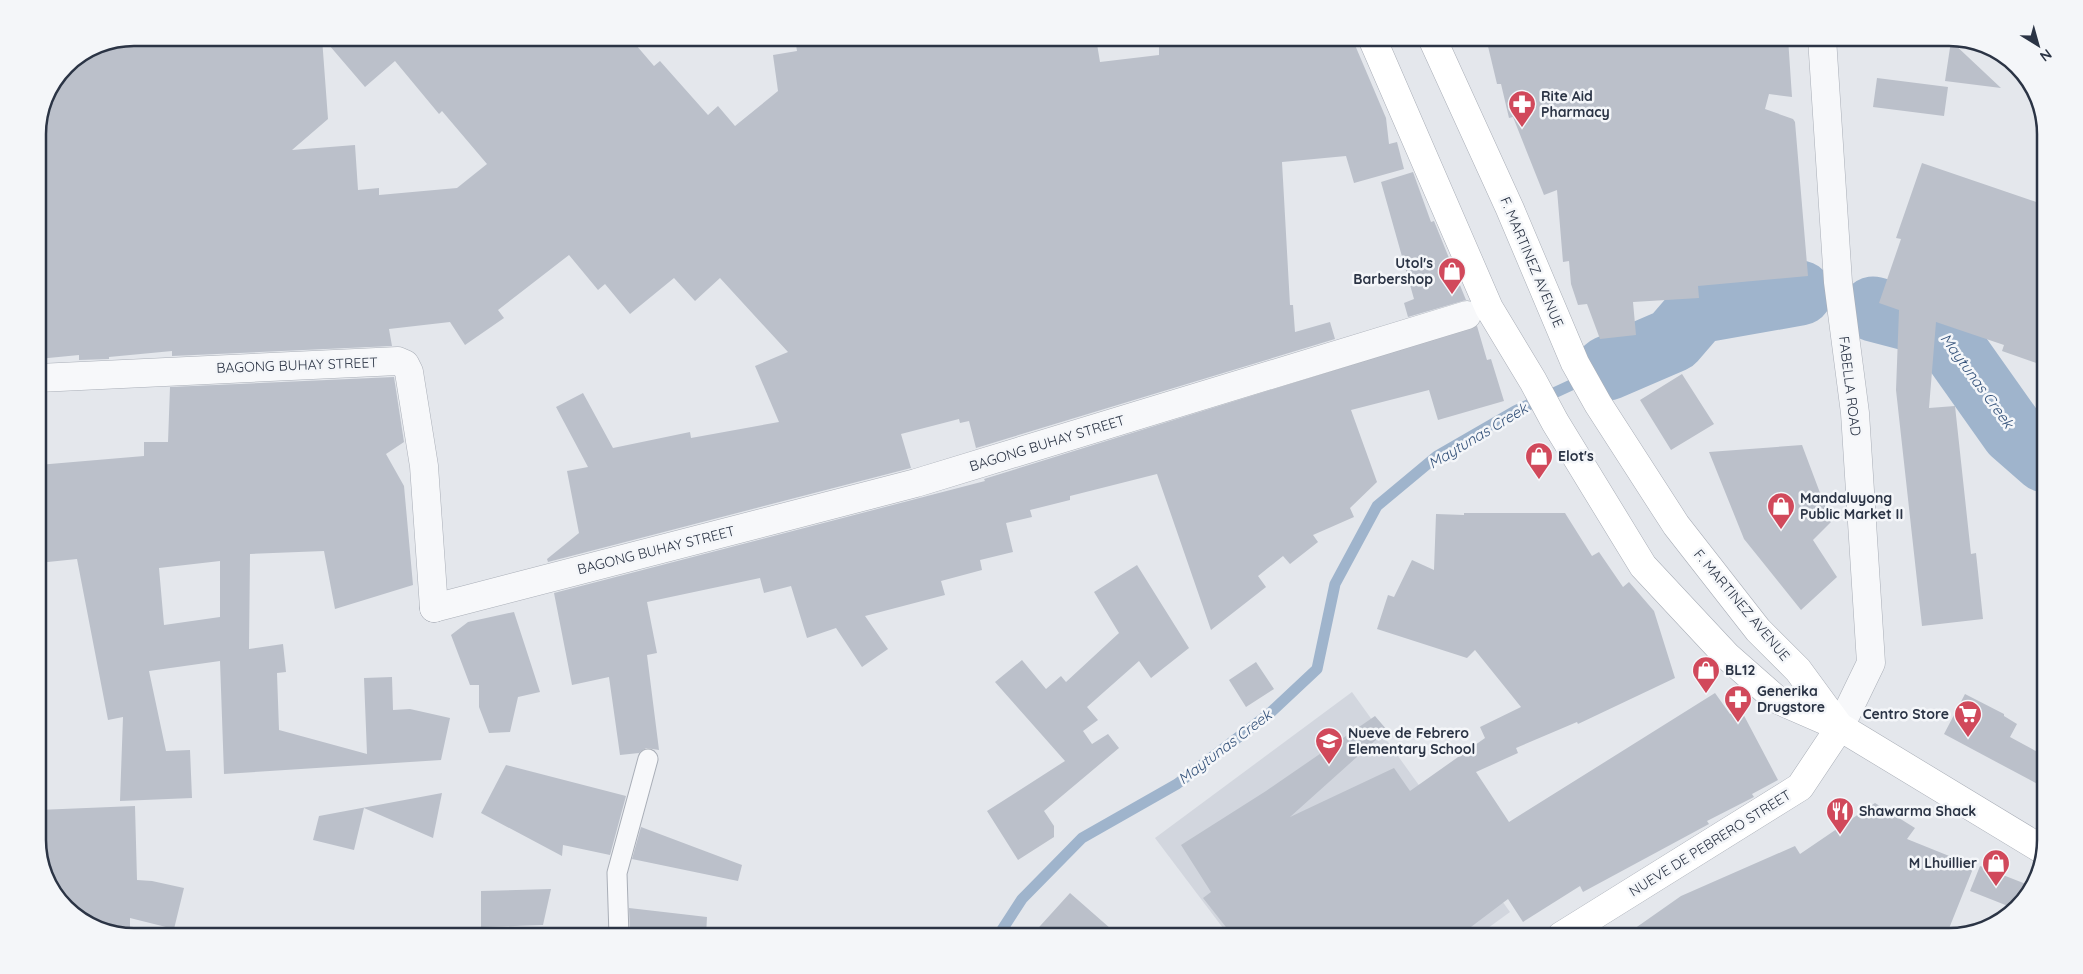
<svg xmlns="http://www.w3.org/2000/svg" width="2083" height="974" font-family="Quicksand,sans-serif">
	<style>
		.built { fill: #d2d6de }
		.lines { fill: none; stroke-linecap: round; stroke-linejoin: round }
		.stream { stroke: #9fb4cc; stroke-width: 11 }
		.river { stroke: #9fb4cc; stroke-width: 65 }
		.building { fill: #bbc0ca; fill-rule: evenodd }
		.service-casing { stroke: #a9aeb7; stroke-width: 21 }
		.pedestrian-casing { stroke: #a9aeb7; stroke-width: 29 }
		.minor-casing { stroke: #a9aeb7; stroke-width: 29 }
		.tertiary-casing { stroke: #a9aeb7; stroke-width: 29 }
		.secondary-casing { stroke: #a9aeb7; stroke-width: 29 }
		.service { stroke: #f7f8fa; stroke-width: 19 }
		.pedestrian { stroke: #f7f8fa; stroke-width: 28 }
		.minor { stroke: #f7f8fa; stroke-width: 28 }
		.tertiary { stroke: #f7f8fa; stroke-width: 28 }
		.secondary { stroke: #fff; stroke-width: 28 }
		.labels { text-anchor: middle; stroke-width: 5; stroke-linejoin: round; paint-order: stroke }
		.poi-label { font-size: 14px; font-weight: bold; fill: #2b3445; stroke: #f4f6f9; text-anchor: start }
		.street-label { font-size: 14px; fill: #2b3445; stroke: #f4f6f9 }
		.water-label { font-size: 15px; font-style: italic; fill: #34527a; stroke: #f4f6f9 }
		.rim { fill: none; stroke: #2b3445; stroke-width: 2.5 }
	</style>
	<rect width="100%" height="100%" fill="#e4e7ec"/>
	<path class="built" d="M1352 692 1510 912 1477 936H1229L1155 838Z"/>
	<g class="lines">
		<path class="stream" d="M998 936 1022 899 1082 838 1177 784 1270 713 1317 669 1335 584 1377 506 1437 456 1515 411 1608 368"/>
		<path class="river" d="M1873 309 1938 326 2013 432 2045 460
			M1608 368 1673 340 1698 311 1800 293"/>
	</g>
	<path class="building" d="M134 38H322L328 119 292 150 355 145 358 190 379 188V195L457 188 487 164 442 111 439 114 395 61 365 87 323 38H630L654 66 660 61 708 115 718 106 735 126 778 91 773 55 797 51 795 38H1096L1100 62 1159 55V38H1352L1386 118 1389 144 1397 142 1404 169 1354 183 1346 156 1282 162 1290 305H1293L1295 332 1330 322 1335 339 976 448 969 421 960 423 959 419 901 434 911 468 548 562 547 559 579 533 567 471 588 467 556 407 583 393 613 448 690 432 691 438 779 422 755 366 788 352 720 278 695 301 674 278 630 314 605 284 598 290 569 255 498 310 504 318 465 345 450 322 389 329 392 346 172 356V351L109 357V359L79 360V355L38 359V128L47 92 66 66 98 45Z
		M1486 38H1788L1792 97 1769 94 1765 109 1793 119 1795 122 1808 276 1698 286 1699 298 1633 302 1636 335 1600 339 1587 304 1578 305 1571 284 1569 261 1563 262 1557 190 1544 195 1513 117 1509 118 1501 84H1497Z
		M1951 41 2001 88 1945 81Z
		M1877 78 1948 87 1944 116 1873 107Z
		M1922 163 2045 205V366L2002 351 2004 345 1936 322 1929 408 1955 406 1971 554 1976 553 1983 619 1922 626 1896 390 1899 310 1879 303 1901 239 1896 238Z
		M1413 172 1431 222 1434 221 1466 300 1408 317 1404 303 1414 299 1381 182Z
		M1477 326 1487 360 1491 359 1504 401 1438 420 1429 390 1351 410 1377 482 1350 508 1354 517 1313 535 1318 542 1290 564 1283 556 1258 576 1266 587 1211 630 1157 474 1070 496V500L1030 510 1032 517 1006 523 1013 552 980 560 982 570 941 581 945 595 865 616 888 649 862 667 836 628 807 638 791 586 764 593 760 578 647 602 657 653 647 655 659 750 646 748 639 753 620 755 609 677 572 685 554 593 985 481 984 479Z
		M1682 374 1714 424 1671 450 1640 400Z
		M394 377 404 442 386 454 404 486 413 585 335 609 324 551 250 554 249 649 283 644 286 672 277 673 279 730 367 754 364 678 392 677 393 710 410 709 450 718 441 760 224 774 220 661 149 671 166 751 190 750 192 798 120 801 123 717 108 720 77 559 38 563V465L144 456V442H168L170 387ZM220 561V617L164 625 159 568Z
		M1802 445 1831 522 1813 540 1837 577 1801 610 1744 539 1709 452Z
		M1464 513H1565L1592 556 1599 552 1623 587 1629 582 1654 611 1675 678 1578 724 1577 722 1516 748 1518 753 1476 772 1509 822 1715 693 1730 714 1740 708 1778 780 1752 794 1754 797 1707 821 1709 824 1583 892 1580 886 1523 922 1508 899 1459 936H1233L1203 898 1211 892 1181 845 1266 791 1375 716 1387 730 1290 817 1394 768 1410 791 1485 738 1480 727 1521 707 1475 650 1467 658 1377 629 1388 595 1394 597 1412 560 1434 570 1436 514 1464 515Z
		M1137 565 1189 648 1151 678 1139 661 1087 707 1098 720 1083 731 1092 744 1108 734 1119 748 1044 811 1054 826V837L1018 860 987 811 1065 761 995 682 1022 660 1046 689 1061 676 1066 682 1119 633 1094 592Z
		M514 612 540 692 518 697 510 732 489 733 479 707V685H470L451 635 468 622Z
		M1256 662 1274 689 1246 707 1229 680Z
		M1965 694 2004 714V716L2017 724 2010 737 2045 756V788L1944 734Z
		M506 765 626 796 610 855 563 845 562 856 481 813Z
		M442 793 433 838 364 808 354 850 313 840 319 816Z
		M1875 803 1915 828 1907 839 1974 866 1946 936H1624L1681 896 1795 846 1800 854Z
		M135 806 137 880 152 881 184 888 174 929 130 918V936L97 929 54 894 38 846V810Z
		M641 827 742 865 738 881 632 859Z
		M1980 866 2031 886 2013 908 1970 891Z
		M551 889 543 925 481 927V891Z
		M1070 893 1119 936H1031Z
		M629 908 707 917 706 936H630Z"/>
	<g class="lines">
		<g class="service-casing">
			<path id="service" d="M619 936 617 873 648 759"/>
		</g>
		<g class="pedestrian-casing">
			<path id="pedestrian" d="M434 608 916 483 1467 315"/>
		</g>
		<g class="minor-casing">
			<path id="minor" d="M38 378 398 361 405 364 409 372 424 466 434 608"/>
		</g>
		<g class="tertiary-casing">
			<path id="tertiary" d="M1822 38 1838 282 1855 413 1871 663 1840 727"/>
		</g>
		<g class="secondary-casing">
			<path id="secondary" d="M1372 38 1489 308 1533 381 1555 422 1643 566 1727 656 1776 699 1840 727 2043 850
				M1432 38 1510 209 1575 363 1598 404 1676 525 1758 630 1798 670 1839 726
				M1561 936 1800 787 1840 727"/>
		</g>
		<use href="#service" class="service"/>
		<use href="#pedestrian" class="pedestrian"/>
		<use href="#minor" class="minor"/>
		<use href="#tertiary" class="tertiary"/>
		<use href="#secondary" class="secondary"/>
	</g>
	<defs>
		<g id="pharmacy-pin" transform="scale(1.4375)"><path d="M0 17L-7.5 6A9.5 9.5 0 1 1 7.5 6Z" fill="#d1495b" stroke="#f4f6f9"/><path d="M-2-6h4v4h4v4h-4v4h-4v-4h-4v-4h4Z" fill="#fff"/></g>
		<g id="shop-pin" transform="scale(1.4375)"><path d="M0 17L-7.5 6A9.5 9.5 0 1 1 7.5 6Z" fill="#d1495b" stroke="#f4f6f9"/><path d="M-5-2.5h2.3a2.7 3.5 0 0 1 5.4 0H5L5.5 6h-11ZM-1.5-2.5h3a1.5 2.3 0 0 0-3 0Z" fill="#fff"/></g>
		<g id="supermarket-pin" transform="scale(1.4375)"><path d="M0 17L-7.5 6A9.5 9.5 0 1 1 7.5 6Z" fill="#d1495b" stroke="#f4f6f9"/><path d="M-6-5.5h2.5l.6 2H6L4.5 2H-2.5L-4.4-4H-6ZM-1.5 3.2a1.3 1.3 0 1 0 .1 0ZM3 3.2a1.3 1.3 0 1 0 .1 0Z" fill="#fff"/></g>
		<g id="school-pin" transform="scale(1.4375)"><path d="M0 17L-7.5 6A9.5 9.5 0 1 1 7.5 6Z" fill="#d1495b" stroke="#f4f6f9"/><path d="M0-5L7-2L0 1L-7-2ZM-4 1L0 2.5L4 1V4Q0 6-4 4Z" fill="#fff"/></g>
		<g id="restaurant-pin" transform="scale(1.4375)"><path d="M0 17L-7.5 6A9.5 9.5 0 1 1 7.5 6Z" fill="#d1495b" stroke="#f4f6f9"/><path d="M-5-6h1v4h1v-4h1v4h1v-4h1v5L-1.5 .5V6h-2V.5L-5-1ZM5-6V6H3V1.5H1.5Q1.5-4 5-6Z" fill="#fff"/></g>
	</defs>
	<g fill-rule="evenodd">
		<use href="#pharmacy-pin" x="1522" y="104"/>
		<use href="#shop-pin" x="1452" y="271"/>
		<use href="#shop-pin" x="1539" y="456"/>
		<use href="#shop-pin" x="1781" y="506"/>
		<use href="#shop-pin" x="1706" y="670"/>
		<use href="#pharmacy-pin" x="1738" y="699"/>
		<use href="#supermarket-pin" x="1968" y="714"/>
		<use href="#school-pin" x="1329" y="741"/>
		<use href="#restaurant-pin" x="1840" y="811"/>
		<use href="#shop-pin" x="1996" y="863"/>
	</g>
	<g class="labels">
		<g class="poi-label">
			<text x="1541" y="101">Rite Aid<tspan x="1541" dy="16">Pharmacy</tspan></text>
			<text x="1433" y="268" text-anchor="end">Utol's<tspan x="1433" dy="16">Barbershop</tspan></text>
			<text x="1558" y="461">Elot's</text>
			<text x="1800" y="503">Mandaluyong<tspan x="1800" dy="16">Public Market II</tspan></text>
			<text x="1725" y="675">BL12</text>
			<text x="1757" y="696">Generika<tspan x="1757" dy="16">Drugstore</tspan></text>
			<text x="1949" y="719" text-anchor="end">Centro Store</text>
			<text x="1348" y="738">Nueve de Febrero<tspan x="1348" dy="16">Elementary School</tspan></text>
			<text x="1859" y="816">Shawarma Shack</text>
			<text x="1977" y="868" text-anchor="end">M Lhuillier</text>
		</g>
		<g class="street-label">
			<text transform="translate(1532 262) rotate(67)" y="5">F. MARTINEZ AVENUE</text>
			<text transform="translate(297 365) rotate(-2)" y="5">BAGONG BUHAY STREET</text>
			<text transform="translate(1850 386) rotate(83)" y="5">FABELLA ROAD</text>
			<text transform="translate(1047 443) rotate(-17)" y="5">BAGONG BUHAY STREET</text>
			<text transform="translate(656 550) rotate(-14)" y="5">BAGONG BUHAY STREET</text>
			<text transform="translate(1742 605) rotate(50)" y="5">F. MARTINEZ AVENUE</text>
			<text transform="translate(1710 843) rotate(-32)" y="5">NUEVE DE PEBRERO STREET</text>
		</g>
		<g class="water-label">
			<text transform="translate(1977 381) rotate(54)" y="5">Maytunas Creek</text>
			<text transform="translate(1478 436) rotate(-31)" y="5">Maytunas Creek</text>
			<text transform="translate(1225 747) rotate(-37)" y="5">Maytunas Creek</text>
		</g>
	</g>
	<path d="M0 0H2083V974H0ZM134 46H1949A88 88 0 0 1 2037 134V840A88 88 0 0 1 1949 928H134A88 88 0 0 1 46 840V134A88 88 0 0 1 134 46Z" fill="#f4f6f9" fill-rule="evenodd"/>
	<path class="rim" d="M134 46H1949A88 88 0 0 1 2037 134V840A88 88 0 0 1 1949 928H134A88 88 0 0 1 46 840V134A88 88 0 0 1 134 46Z"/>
	<g transform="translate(2038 45) rotate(143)" stroke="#f4f6f9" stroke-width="4" paint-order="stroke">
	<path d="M0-4L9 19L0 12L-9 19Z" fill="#2b3445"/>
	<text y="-8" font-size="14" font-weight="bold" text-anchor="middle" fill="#2b3445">N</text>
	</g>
</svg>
